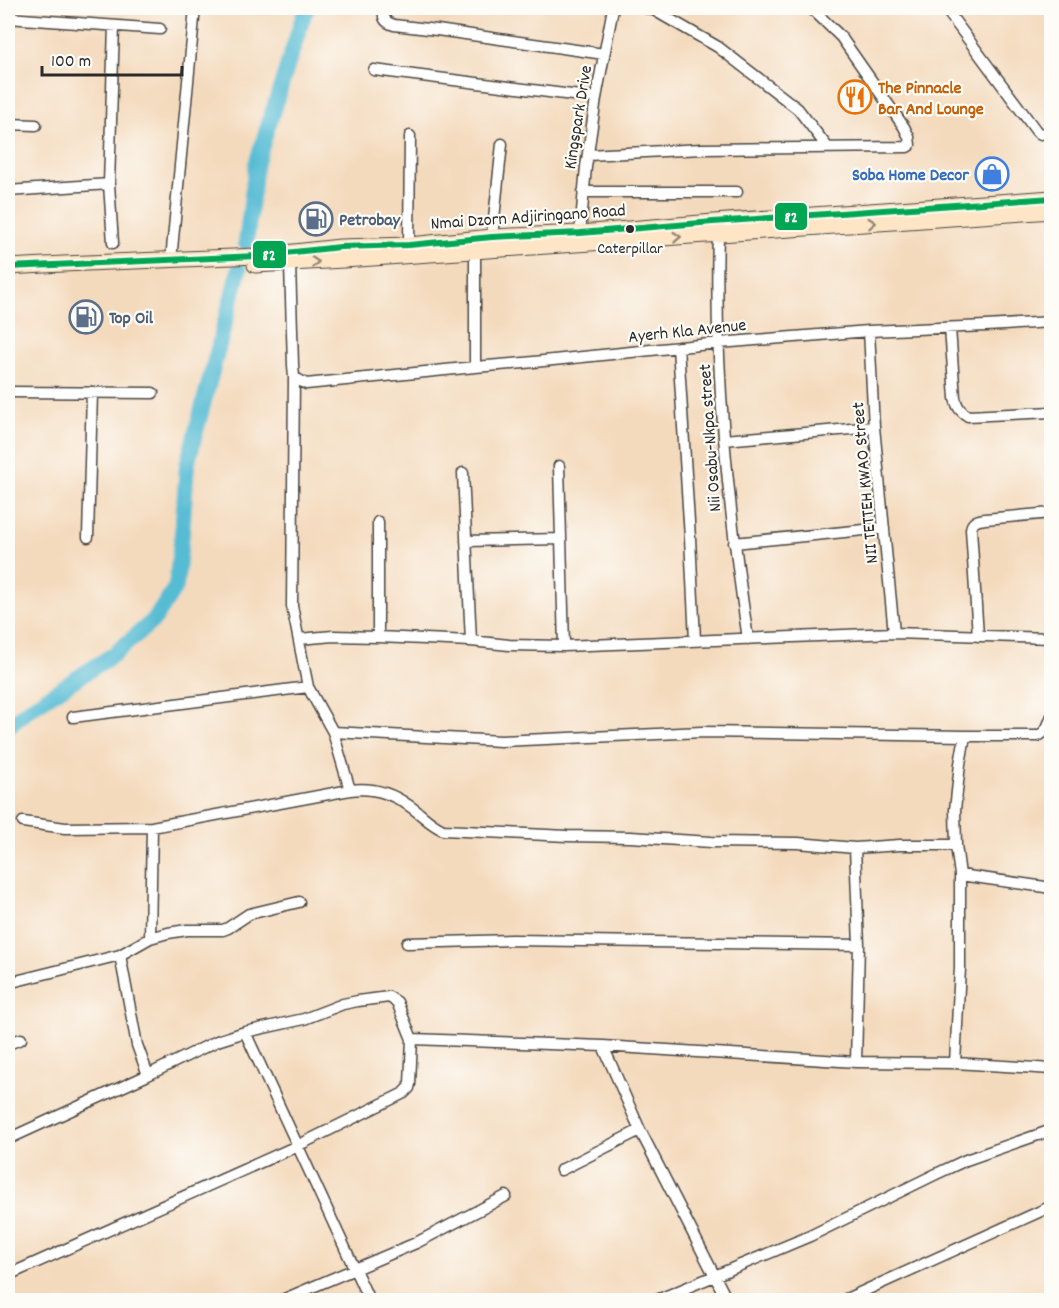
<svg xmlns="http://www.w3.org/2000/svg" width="1059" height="1308" font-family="Dekko,sans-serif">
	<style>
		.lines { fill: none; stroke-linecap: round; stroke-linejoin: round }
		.river { stroke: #56bcd4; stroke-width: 16 }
		.minor-casing { stroke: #494541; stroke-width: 13 }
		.secondary-casing { stroke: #494541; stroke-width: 17 }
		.minor { stroke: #fff; stroke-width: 10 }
		.secondary { stroke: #fde5c5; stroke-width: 15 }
		.bus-1-casing { stroke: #fdfcf7; stroke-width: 10 }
		.bus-1 { stroke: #00a651; stroke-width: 6 }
		.oneway { stroke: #948878 }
		.bus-dot { fill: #2b2b2b; stroke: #fdfcf7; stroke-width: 2 }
		.labels { text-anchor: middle; stroke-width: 4.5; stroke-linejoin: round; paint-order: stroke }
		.bus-label { font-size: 16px; fill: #2b2b2b; stroke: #fdfcf7 }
		.food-label { font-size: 18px; font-weight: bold; fill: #c56008; stroke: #fdfcf7; text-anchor: start }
		.street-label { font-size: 18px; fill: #2b2b2b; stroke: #fdfcf7 }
		.shop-label { font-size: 18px; font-weight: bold; fill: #366cbe; stroke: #fdfcf7; text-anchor: end }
		.service-label { font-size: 18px; font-weight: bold; fill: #4e5e75; stroke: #fdfcf7; text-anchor: start }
		.line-badge { stroke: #fdfcf7; stroke-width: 2 }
		.badge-label { font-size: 16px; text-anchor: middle; font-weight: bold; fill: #fff }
	</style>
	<rect width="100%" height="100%" fill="#fdfcf7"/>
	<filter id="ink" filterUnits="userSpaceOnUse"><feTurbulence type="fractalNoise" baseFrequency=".0167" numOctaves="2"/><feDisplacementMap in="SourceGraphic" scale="12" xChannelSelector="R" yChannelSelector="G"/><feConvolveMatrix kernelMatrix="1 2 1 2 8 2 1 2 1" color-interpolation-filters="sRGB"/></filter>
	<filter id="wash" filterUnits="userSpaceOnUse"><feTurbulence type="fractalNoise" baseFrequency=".008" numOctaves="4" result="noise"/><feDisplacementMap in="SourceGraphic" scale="24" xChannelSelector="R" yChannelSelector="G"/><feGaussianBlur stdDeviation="1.35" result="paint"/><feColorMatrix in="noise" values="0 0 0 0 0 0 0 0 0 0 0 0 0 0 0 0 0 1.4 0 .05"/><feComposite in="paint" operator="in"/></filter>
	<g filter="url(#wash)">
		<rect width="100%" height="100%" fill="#f4dabd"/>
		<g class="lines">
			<path class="river" d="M246 243 256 164 304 14 308 8
				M8 727 29 709 113 655 155 619 176 586 182 533 187 465 239 270"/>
		</g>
	</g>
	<g filter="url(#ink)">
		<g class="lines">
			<g class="minor-casing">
				<path id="minor" d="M385 8C382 17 384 22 394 25L437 30 604 54
					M646 8 652 9 718 47 798 109 828 148
					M945 8 1037 132 1041 134 1052 131
					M8 18 160 29
					M374 70 596 98
					M8 124 36 125
					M588 155 702 149 907 147 910 145 909 137 904 127 841 37 811 8
					M109 184 113 243
					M8 191 109 184 114 26
					M583 192H737
					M580 233 586 167 596 98 613 8
					M718 234C714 369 728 505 748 639
					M492 237 502 144
					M409 245 410 136
					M171 260 195 8
					M290 264 293 365 294 377 306 384 475 367 524 363 719 343 869 331 986 326 1052 322
					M950 328 955 398C957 407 960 411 968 416L1052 412
					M869 331 874 427 894 633
					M678 347 690 538 695 640
					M475 367V251
					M294 377 292 606 308 687 333 732 350 790C372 787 390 792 408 805 422 814 428 823 443 830L567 836 630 837 711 842 798 843 855 848
					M8 392 153 393
					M724 440 874 427
					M559 466 564 646
					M463 473 471 641
					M378 522V637
					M88 537 92 392
					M466 541 561 539
					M734 543 884 528
					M978 636 971 529C972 521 978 520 985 519L1052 513
					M299 639 333 636 378 637 471 641 509 645 564 646 894 633 1052 638
					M73 717 308 687
					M333 732 501 741 702 732 965 736H1038C1047 732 1048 725 1052 716
					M23 822 65 828 152 827 350 790
					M960 875 1052 888
					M150 938 152 827
					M407 943 513 940 859 945
					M120 955 137 1045 148 1075
					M8 983 120 955 150 938 168 933 187 930H223L228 928 249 914 299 902
					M245 1032 369 1300
					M412 1039 603 1046 856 1062 955 1063 1052 1069
					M8 1044 21 1039
					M603 1046 640 1130 727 1300
					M856 1062 859 945 855 848 900 845H956
					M955 1063 960 968V875L956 845 955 810 960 764 965 736
					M8 1139 148 1075 217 1041 245 1032 304 1019 343 1004 358 1001 389 997 397 1002 412 1039 410 1084 409 1088 404 1093 297 1146 8 1275
					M561 1170 640 1130
					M282 1300 416 1243 506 1196
					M657 1300 810 1236 934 1175 966 1160 1052 1130
					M844 1300 1052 1206"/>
			</g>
			<g class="secondary-casing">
				<path id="secondary" d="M255 265 344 260 1052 211
					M8 267 63 264 257 256 340 247 409 245 492 237 580 233 713 222 1052 198"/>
			</g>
			<use href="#minor" class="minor"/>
			<use href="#secondary" class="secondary"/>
			<g class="bus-1-casing">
				<path id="bus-1" d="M8 267 257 256 340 247 409 245 492 237 580 233 713 222 1052 198"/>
			</g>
			<use href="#bus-1" class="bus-1"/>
		</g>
		<defs><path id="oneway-chevron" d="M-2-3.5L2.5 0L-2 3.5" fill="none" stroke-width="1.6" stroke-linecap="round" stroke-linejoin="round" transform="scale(1.5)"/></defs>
		<g class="oneway">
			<use href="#oneway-chevron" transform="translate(872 223) rotate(-4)"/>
			<use href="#oneway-chevron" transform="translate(677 237) rotate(-4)"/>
			<use href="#oneway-chevron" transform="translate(315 262) rotate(-4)"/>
		</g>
	</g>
	<defs>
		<g id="restaurant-ring" transform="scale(1.725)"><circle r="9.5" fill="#fdfcf7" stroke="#e8710a" stroke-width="1.5"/><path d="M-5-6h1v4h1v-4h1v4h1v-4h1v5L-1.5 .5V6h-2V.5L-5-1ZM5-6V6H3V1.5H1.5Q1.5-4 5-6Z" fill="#e8710a"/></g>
		<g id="shop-ring" transform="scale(1.725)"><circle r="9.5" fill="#fdfcf7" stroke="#3f7fe0" stroke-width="1.5"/><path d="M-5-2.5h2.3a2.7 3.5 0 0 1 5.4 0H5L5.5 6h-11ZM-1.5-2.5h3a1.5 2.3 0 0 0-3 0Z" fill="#3f7fe0"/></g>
		<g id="fuel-ring" transform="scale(1.725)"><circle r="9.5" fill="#fdfcf7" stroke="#5c6f8a" stroke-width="1.5"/><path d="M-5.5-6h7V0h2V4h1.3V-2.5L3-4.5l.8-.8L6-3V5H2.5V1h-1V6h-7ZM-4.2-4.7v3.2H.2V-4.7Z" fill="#5c6f8a"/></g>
	</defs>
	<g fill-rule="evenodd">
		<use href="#restaurant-ring" x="855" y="97"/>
		<use href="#shop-ring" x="992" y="174"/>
		<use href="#fuel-ring" x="316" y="219"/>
		<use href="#fuel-ring" x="86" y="317"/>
	</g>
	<circle class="bus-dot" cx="630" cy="229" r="5"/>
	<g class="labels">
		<g class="bus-label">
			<text x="630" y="253">Caterpillar</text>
		</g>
		<g class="food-label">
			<text x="878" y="93">The Pinnacle<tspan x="878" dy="21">Bar And Lounge</tspan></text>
		</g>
		<g class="street-label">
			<text transform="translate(577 117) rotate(-81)" y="6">Kingspark Drive</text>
			<text transform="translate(528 216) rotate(-4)" y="6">Nmai Dzorn Adjiringano Road</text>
			<text transform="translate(687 330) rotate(-6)" y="6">Ayerh Kla Avenue</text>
			<text transform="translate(709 438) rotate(-94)" y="6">Nii Osabu-Nkpa street</text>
			<text transform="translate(864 483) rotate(-95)" y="6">NII TETTEH KWAO Street</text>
		</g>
		<g class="shop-label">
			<text x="969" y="180">Soba Home Decor</text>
		</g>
		<g class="service-label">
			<text x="339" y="225">Petrobay</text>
			<text x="109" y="323">Top Oil</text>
		</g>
	</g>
	<g class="line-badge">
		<rect x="774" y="202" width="34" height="29" rx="6" fill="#00a651"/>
		<rect x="252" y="240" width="35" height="29" rx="6" fill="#00a651"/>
	</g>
	<g class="badge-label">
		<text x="791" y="222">82</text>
		<text x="269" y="260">82</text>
	</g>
	<rect width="1059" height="1308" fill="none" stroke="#fdfcf7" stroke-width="30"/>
	<path d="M42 66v9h140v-9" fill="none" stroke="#2b2b2b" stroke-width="3"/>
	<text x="51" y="66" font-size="18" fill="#2b2b2b" stroke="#fdfcf7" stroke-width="4.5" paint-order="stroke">100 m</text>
</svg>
